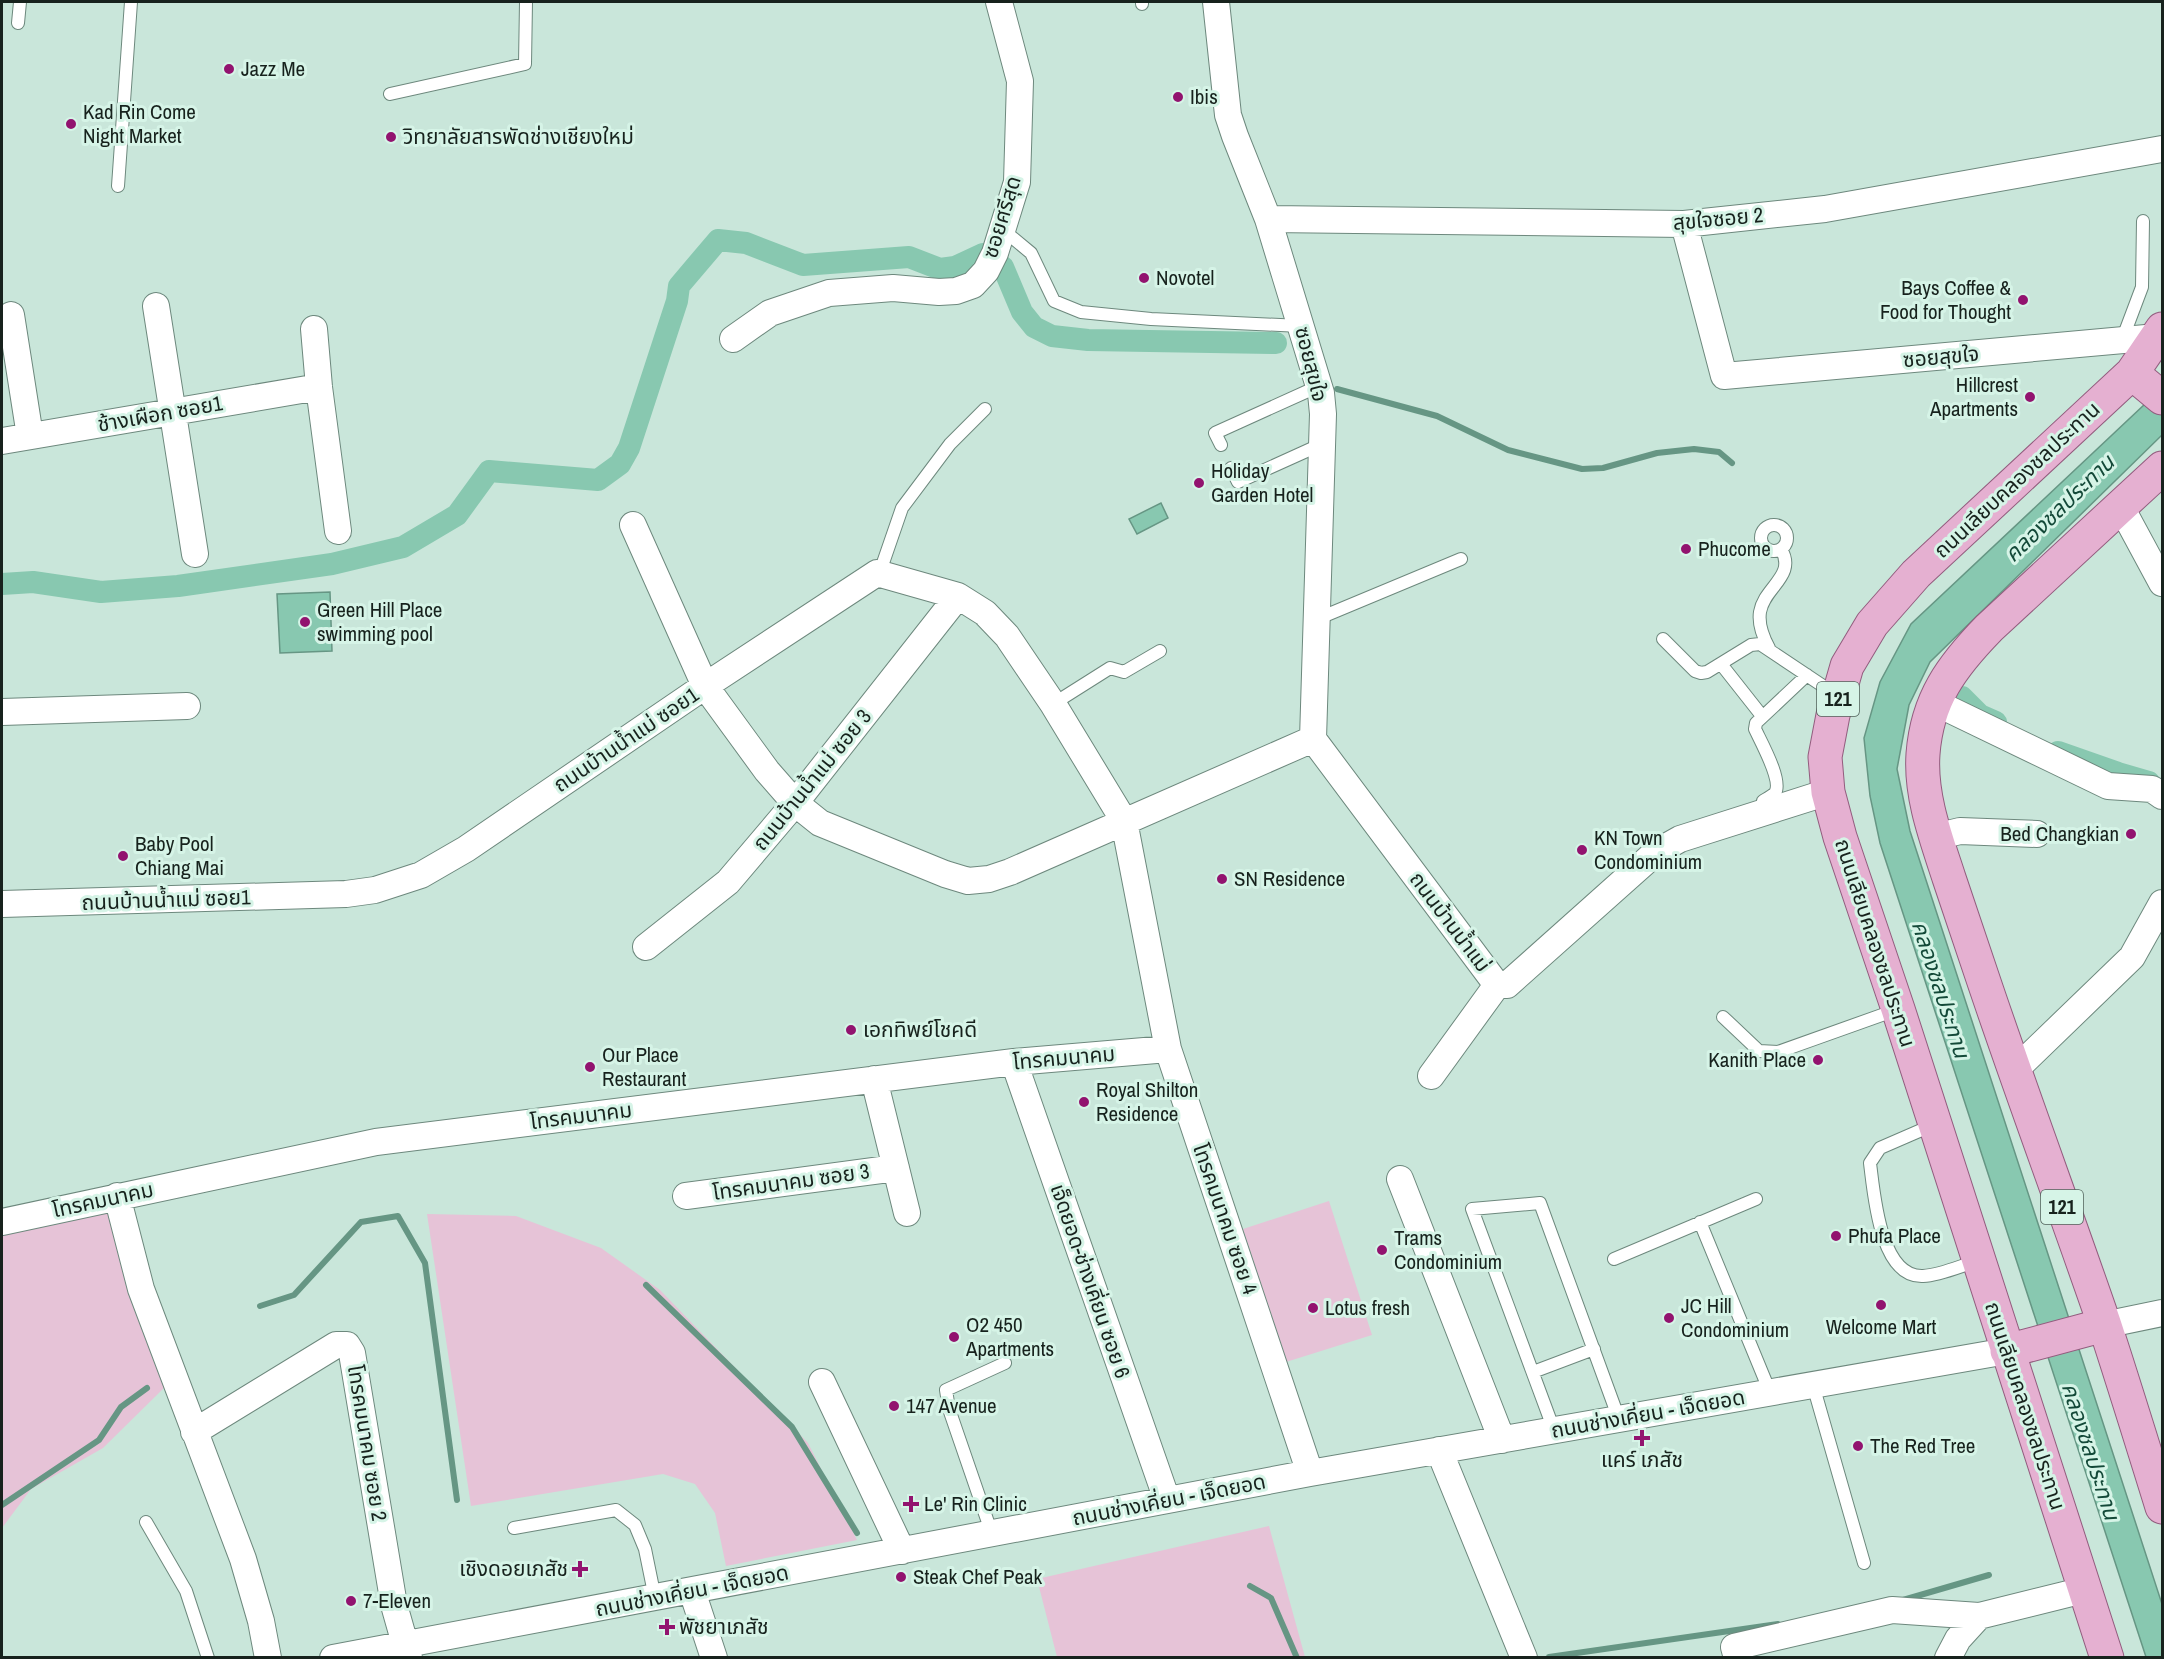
<svg xmlns="http://www.w3.org/2000/svg" width="2164" height="1659" font-family="'Archivo Narrow','Noto Sans Thai',sans-serif">
	<style>
		.green { fill: #e6c3d7 }
		.water { fill: #88c8b0; stroke: #669684; stroke-width: 1.5 }
		.lines { fill: none; stroke-linecap: round; stroke-linejoin: round }
		.stream { stroke: #669684; stroke-width: 6 }
		.canal { stroke: #88c8b0; stroke-width: 22 }
		.service-casing { stroke: #6d887d; stroke-width: 14 }
		.minor-casing { stroke: #6d887d; stroke-width: 28 }
		.primary-casing { stroke: #925c7e; stroke-width: 35 }
		.service { stroke: #fff; stroke-width: 12 }
		.minor { stroke: #fff; stroke-width: 26 }
		.primary { stroke: #e5b0d1; stroke-width: 33 }
		.poi-dot { fill: #92136f; stroke: #d6f4e7; stroke-width: 2 }
		.labels { text-anchor: middle; stroke-width: 6; stroke-linejoin: round; paint-order: stroke }
		.shield { fill: #d6f4e7; stroke: #50615a; stroke-width: 1.5 }
		.shield-label { font-size: 20px; font-weight: bold; fill: #17221d }
		.poi-label { font-size: 21px; fill: #17221d; stroke: #d6f4e7; text-anchor: start }
		.street-label { font-size: 21px; fill: #17221d; stroke: #d6f4e7 }
		.water-label { font-size: 22px; font-style: italic; fill: #134938; stroke: #d6f4e7 }
	</style>
	<rect width="100%" height="100%" fill="#c9e6da"/>
	<path class="green" d="M1329 1201 1372 1335 1286 1362 1243 1229Z
		M112 1208 165 1387 103 1448 31 1489 2 1528V1234Z
		M427 1214 516 1216 601 1248 660 1290 808 1443 857 1540 726 1566 715 1513 695 1484 663 1474 471 1506Z
		M1269 1526 1305 1657H1057L1037 1579Z"/>
	<path class="water" d="M2162 388V435L1930 662 1909 705 1897 769 1910 831 2162 1604V1657H2146L1880 843 1870 796 1864 738 1880 682 1911 624Z
		M1161 503 1168 518 1137 534 1129 519Z
		M330 592 332 651 280 653 277 594Z"/>
	<g class="lines">
		<path class="stream" d="M1337 389 1437 416 1508 450 1582 469 1603 468 1657 453 1694 449 1719 452 1732 463
			M646 1285 792 1427 857 1533
			M260 1306 294 1295 361 1222 398 1216 425 1263 457 1500
			M2 1505 99 1440 121 1407 147 1388
			M1250 1586 1271 1598 1297 1658
			M1903 1600 1989 1575
			M1549 1657 1778 1624"/>
		<path class="canal" d="M2 584 33 582 101 592 178 586 332 564 403 547 457 515 489 471 598 480 620 464 629 448 677 301 679 286 718 240 746 243 803 265 909 257 940 269 955 267 983 254 1003 267 1022 312 1034 327 1052 336 1088 340 1276 343
			M1962 697 1980 715 1996 722
			M2058 752 2118 773 2149 782"/>
		<g class="service-casing">
			<path id="service" d="M1142 2V4
				M18 23 20 2
				M390 94 525 64 526 2
				M118 186 131 2
				M1002 229 1031 253 1054 301 1081 312 1151 319 1301 326
				M2122 340 2142 287 2143 221
				M1221 445 1215 433 1319 386
				M1231 468 1238 482 1322 444
				M1761 538a13 13 0 1 1 26 0a13 13 0 1 1-26 0Z
				M877 573 883 563 902 508 950 444 985 409
				M1317 619 1461 559
				M1663 639 1695 671 1701 673 1707 672 1751 645 1760 644 1835 694
				M1769 648C1763 637 1758 625 1760 612 1764 587 1797 576 1781 549
				M1721 664 1762 716
				M1053 704 1110 668 1124 672 1160 651
				M1765 811 1763 801C1766 799 1772 796 1775 793 1783 781 1761 742 1755 729L1756 723 1807 675
				M1723 1017 1759 1051 1778 1052 1896 1010
				M1933 1125 1880 1148 1870 1163C1874 1194 1880 1278 1923 1276 1941 1275 1960 1266 1977 1261
				M1700 1222 1770 1392
				M1614 1259 1756 1199
				M1533 1372 1594 1349
				M1813 1385 1864 1563
				M1554 1430 1472 1209 1540 1203 1619 1419
				M146 1522 186 1591 208 1658
				M514 1528 616 1510 635 1525 645 1549 655 1598
				M992 1534 949 1409 946 1390 1005 1363"/>
		</g>
		<g class="minor-casing">
			<path id="minor" d="M1216 2 1228 115 1235 136 1268 219 1321 393 1323 414 1313 739
				M1268 219 1684 224 1825 209 2162 149
				M1684 224 1724 376 2157 337
				M156 306 195 554
				M11 315 30 436
				M314 329 319 387 338 531
				M733 339 770 313 829 293 893 288 939 292 956 291 973 285 986 271 995 253 1017 182 1020 81 999 2
				M2 441 319 387
				M2121 507 2162 583
				M633 525 705 686 767 771 795 803 820 823 945 874 968 881 989 879 1010 872 1313 739
				M1934 702 2108 786 2152 789 2162 796
				M2 712 187 706
				M1313 739 1497 985H1507L1655 853 1680 839 1828 792
				M1935 837 1960 831 2037 834
				M2 904 346 894 375 890 421 875 466 849 705 686 877 573 958 596 985 613 1007 636 1053 704 1124 821 1168 1049 1310 1473
				M646 947 728 882 795 803 958 596
				M1014 1062 1167 1500
				M2014 1071 2132 957 2162 903
				M1431 1076 1497 985
				M874 1079 907 1213
				M1400 1179 1502 1440
				M117 1196 141 1289 243 1559 261 1621 268 1658
				M686 1196 896 1168
				M2 1222 376 1142 1014 1062 1168 1049
				M2104 1325 2162 1313
				M822 1382 902 1551
				M194 1432 336 1345H347L352 1353 394 1605 409 1658
				M1439 1450 1524 1658
				M692 1591 714 1658
				M333 1658 1310 1473 2007 1351
				M1737 1658 1734 1647 1892 1610 1979 1616
				M1948 1658 1958 1639 1979 1616 2084 1590"/>
		</g>
		<g class="primary-casing">
			<path id="primary" d="M2132 373 2162 398
				M2162 468 1989 628C1952 666 1927 699 1923 754 1920 796 1936 838 1949 878 1960 910 1971 943 1982 976 2021 1092 2064 1207 2104 1323 2124 1384 2143 1446 2162 1507
				M2007 1351 2104 1325
				M2107 1658 1898 1009 1840 837 1828 792 1825 757 1833 715 1847 666 1872 624 1916 574 2132 373 2162 329"/>
		</g>
		<use href="#service" class="service"/>
		<use href="#minor" class="minor"/>
		<use href="#primary" class="primary"/>
	</g>
	<g class="poi-dot">
		<circle cx="229" cy="69" r="6"/>
		<circle cx="1178" cy="97" r="6"/>
		<circle cx="71" cy="124" r="6"/>
		<circle cx="391" cy="137" r="6"/>
		<circle cx="1144" cy="278" r="6"/>
		<circle cx="2023" cy="300" r="6"/>
		<circle cx="2030" cy="397" r="6"/>
		<circle cx="1199" cy="483" r="6"/>
		<circle cx="1686" cy="549" r="6"/>
		<circle cx="305" cy="622" r="6"/>
		<circle cx="2131" cy="834" r="6"/>
		<circle cx="1582" cy="850" r="6"/>
		<circle cx="123" cy="856" r="6"/>
		<circle cx="1222" cy="879" r="6"/>
		<circle cx="851" cy="1030" r="6"/>
		<circle cx="1818" cy="1060" r="6"/>
		<circle cx="590" cy="1067" r="6"/>
		<circle cx="1084" cy="1102" r="6"/>
		<circle cx="1836" cy="1236" r="6"/>
		<circle cx="1382" cy="1250" r="6"/>
		<circle cx="1881" cy="1305" r="6"/>
		<circle cx="1313" cy="1308" r="6"/>
		<circle cx="1669" cy="1318" r="6"/>
		<circle cx="954" cy="1337" r="6"/>
		<circle cx="894" cy="1406" r="6"/>
		<path d="M1639 1429h6v6h6v6h-6v6h-6v-6h-6v-6h6z"/>
		<circle cx="1858" cy="1446" r="6"/>
		<path d="M908 1495h6v6h6v6h-6v6h-6v-6h-6v-6h6z"/>
		<path d="M577 1560h6v6h6v6h-6v6h-6v-6h-6v-6h6z"/>
		<circle cx="901" cy="1577" r="6"/>
		<circle cx="351" cy="1601" r="6"/>
		<path d="M664 1618h6v6h6v6h-6v6h-6v-6h-6v-6h6z"/>
	</g>
	<g class="labels">
		<g class="shield">
			<rect x="1817" y="682" width="42" height="34" rx="4.5"/>
			<rect x="2041" y="1190" width="42" height="34" rx="4.5"/>
		</g>
		<g class="shield-label">
			<text x="1838" y="706">121</text>
			<text x="2062" y="1214">121</text>
		</g>
		<g class="poi-label">
			<text x="241" y="76">Jazz Me</text>
			<text x="1190" y="104">Ibis</text>
			<text x="83" y="119">Kad Rin Come<tspan x="83" dy="24">Night Market</tspan></text>
			<text x="403" y="144">วิทยาลัยสารพัดช่างเชียงใหม่</text>
			<text x="1156" y="285">Novotel</text>
			<text x="2011" y="295" text-anchor="end">Bays Coffee &amp;<tspan x="2011" dy="24">Food for Thought</tspan></text>
			<text x="2018" y="392" text-anchor="end">Hillcrest<tspan x="2018" dy="24">Apartments</tspan></text>
			<text x="1211" y="478">Holiday<tspan x="1211" dy="24">Garden Hotel</tspan></text>
			<text x="1698" y="556">Phucome</text>
			<text x="317" y="617">Green Hill Place<tspan x="317" dy="24">swimming pool</tspan></text>
			<text x="2119" y="841" text-anchor="end">Bed Changkian</text>
			<text x="1594" y="845">KN Town<tspan x="1594" dy="24">Condominium</tspan></text>
			<text x="135" y="851">Baby Pool<tspan x="135" dy="24">Chiang Mai</tspan></text>
			<text x="1234" y="886">SN Residence</text>
			<text x="863" y="1037">เอกทิพย์โชคดี</text>
			<text x="602" y="1062">Our Place<tspan x="602" dy="24">Restaurant</tspan></text>
			<text x="1806" y="1067" text-anchor="end">Kanith Place</text>
			<text x="1096" y="1097">Royal Shilton<tspan x="1096" dy="24">Residence</tspan></text>
			<text x="1848" y="1243">Phufa Place</text>
			<text x="1394" y="1245">Trams<tspan x="1394" dy="24">Condominium</tspan></text>
			<text x="1681" y="1313">JC Hill<tspan x="1681" dy="24">Condominium</tspan></text>
			<text x="1325" y="1315">Lotus fresh</text>
			<text x="966" y="1332">O2 450<tspan x="966" dy="24">Apartments</tspan></text>
			<text x="1881" y="1334" text-anchor="middle">Welcome Mart</text>
			<text x="906" y="1413">147 Avenue</text>
			<text x="1870" y="1453">The Red Tree</text>
			<text x="1642" y="1467" text-anchor="middle">แคร์ เภสัช</text>
			<text x="924" y="1511">Le' Rin Clinic</text>
			<text x="568" y="1576" text-anchor="end">เชิงดอยเภสัช</text>
			<text x="913" y="1584">Steak Chef Peak</text>
			<text x="363" y="1608">7-Eleven</text>
			<text x="679" y="1634">พัชยาเภสัช</text>
		</g>
		<g class="street-label">
			<text transform="translate(1002 217) rotate(-73)" y="7">ซอยศรีสุด</text>
			<text transform="translate(1718 219) rotate(-5)" y="7">สุขใจซอย 2</text>
			<text transform="translate(1941 357) rotate(-5)" y="7">ซอยสุขใจ</text>
			<text transform="translate(1311 364) rotate(76)" y="7">ซอยสุขใจ</text>
			<text transform="translate(160 414) rotate(-10)" y="7">ช้างเผือก ซอย1</text>
			<text transform="translate(2017 480) rotate(-43)" y="7">ถนนเลียบคลองชลประทาน</text>
			<text transform="translate(626 740) rotate(-34)" y="7">ถนนบ้านน้ำแม่ ซอย1</text>
			<text transform="translate(812 780) rotate(-51)" y="7">ถนนบ้านน้ำแม่ ซอย 3</text>
			<text transform="translate(166 900) rotate(-2)" y="7">ถนนบ้านน้ำแม่ ซอย1</text>
			<text transform="translate(1450 922) rotate(53)" y="7">ถนนบ้านน้ำแม่</text>
			<text transform="translate(1875 943) rotate(72)" y="7">ถนนเลียบคลองชลประทาน</text>
			<text transform="translate(1064 1058) rotate(-5)" y="7">โทรคมนาคม</text>
			<text transform="translate(581 1116) rotate(-7)" y="7">โทรคมนาคม</text>
			<text transform="translate(791 1182) rotate(-8)" y="7">โทรคมนาคม ซอย 3</text>
			<text transform="translate(103 1200) rotate(-12)" y="7">โทรคมนาคม</text>
			<text transform="translate(1225 1219) rotate(71)" y="7">โทรคมนาคม ซอย 4</text>
			<text transform="translate(1090 1281) rotate(71)" y="7">เจ็ดยอด-ช่างเคี่ยน ซอย 6</text>
			<text transform="translate(2025 1406) rotate(72)" y="7">ถนนเลียบคลองชลประทาน</text>
			<text transform="translate(1648 1414) rotate(-10)" y="7">ถนนช่างเคี่ยน - เจ็ดยอด</text>
			<text transform="translate(367 1443) rotate(81)" y="7">โทรคมนาคม ซอย 2</text>
			<text transform="translate(1169 1500) rotate(-11)" y="7">ถนนช่างเคี่ยน - เจ็ดยอด</text>
			<text transform="translate(692 1591) rotate(-11)" y="7">ถนนช่างเคี่ยน - เจ็ดยอด</text>
		</g>
		<g class="water-label">
			<text transform="translate(2059 508) rotate(-44)" y="8">คลองชลประทาน</text>
			<text transform="translate(1941 989) rotate(72)" y="8">คลองชลประทาน</text>
			<text transform="translate(2091 1451) rotate(72)" y="8">คลองชลประทาน</text>
		</g>
	</g>
	<rect width="2164" height="1659" fill="none" stroke="#17221d" stroke-width="6"/>
</svg>
